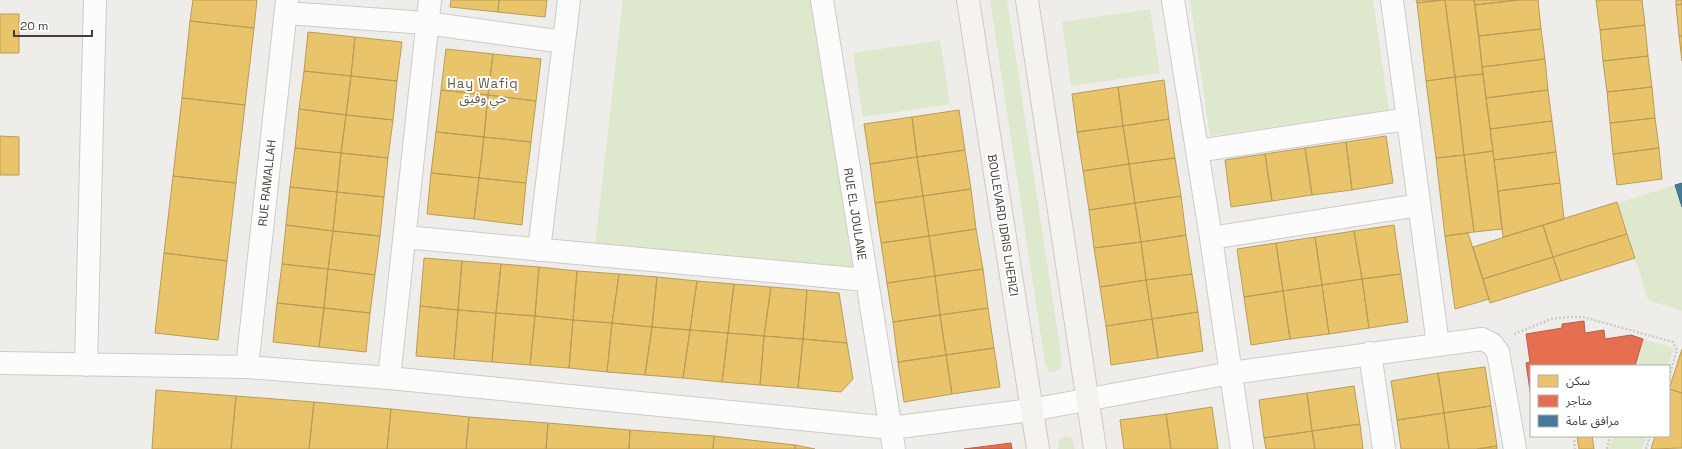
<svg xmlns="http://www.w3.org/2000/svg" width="1682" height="449" font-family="'Space Grotesk','Noto Sans Arabic',sans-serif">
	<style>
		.green { fill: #dee8cc }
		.homes { fill: #e9c46a; stroke: #b89c5a }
		.shops { fill: #e76f51; stroke: #b66049 }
		.public { fill: #457b9d; stroke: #45697e }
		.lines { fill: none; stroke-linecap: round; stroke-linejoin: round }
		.minor-casing { stroke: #cdcbc7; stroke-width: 24 }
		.secondary-casing { stroke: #cec9c1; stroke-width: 24 }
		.path { stroke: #cdcbc7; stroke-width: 2.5; stroke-dasharray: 2 2; stroke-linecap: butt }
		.minor { stroke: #fdfcfc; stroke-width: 22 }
		.secondary { stroke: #f5f3ef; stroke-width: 22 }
		.labels { text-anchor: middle; stroke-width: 4; stroke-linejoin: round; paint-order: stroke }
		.street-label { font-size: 12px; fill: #443e36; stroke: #fff }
		.neighbourhood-label { font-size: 13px; letter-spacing: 1px; fill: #665b4e; stroke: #fff }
	</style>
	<rect width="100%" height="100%" fill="#efedea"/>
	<path class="green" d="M623 0H813L852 267 595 244Z
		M990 0H1007L1062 361 1060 369 1055 372 1048 371 1045 363Z
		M1190 0H1373L1389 110 1210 136Z
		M1150 9 1160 73 1071 86 1062 22Z
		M940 40 950 104 863 117 853 53Z
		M1675 185 1682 207V311L1648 300 1618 203Z
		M1643 339 1674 348 1668 366H1635Z
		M1065 436 1072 438 1075 449H1058L1059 440Z
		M1613 436H1646L1642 449H1609Z"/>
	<path class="homes" d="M193 0H257L254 28 190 21Z
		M451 0H499L498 12 450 7Z
		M499 0H547L545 17 498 12Z
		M1416 0H1441L1417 3Z
		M1445 0H1474L1483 74 1455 77Z
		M1445 0 1455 77 1426 81 1417 3Z
		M1474 0H1518L1475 5Z
		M1518 0H1538L1541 29 1479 36 1475 5Z
		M1596 0H1642L1645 25 1600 30Z
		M1676 0H1682V4L1676 5Z
		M1682 4V36H1679L1676 5Z
		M0 14H19V53H0Z
		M190 21 254 28 245 105 182 98Z
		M1645 25 1648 56 1603 61 1600 30Z
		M1541 29 1545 59 1482 67 1479 36Z
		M308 32 355 37 351 76 304 71Z
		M1679 36H1682V61Z
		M355 37 402 42 397 81 351 76Z
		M446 49 493 54 488 95 441 90Z
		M493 54 541 59 536 101 488 95Z
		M1648 56 1652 87 1607 92 1603 61Z
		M1545 59 1548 90 1486 98 1482 67Z
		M304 71 351 76 346 115 299 109Z
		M1483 74 1493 151 1464 155 1455 77Z
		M351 76 397 81 393 120 346 115Z
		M1455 77 1464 155 1436 158 1426 81Z
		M1164 80 1169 119 1123 126 1118 87Z
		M1118 87 1123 126 1077 132 1072 94Z
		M1652 87 1655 118 1610 123 1607 92Z
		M441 90 488 95 484 137 436 132Z
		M1548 90 1552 121 1490 129 1486 98Z
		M488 95 536 101 531 142 484 137Z
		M182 98 245 105 236 183 173 176Z
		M299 109 346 115 341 153 295 148Z
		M959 110 965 150 917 157 912 117Z
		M346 115 393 120 388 158 341 153Z
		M912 117 917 157 870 164 864 124Z
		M1655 118 1659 148 1613 154 1610 123Z
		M1169 119 1175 158 1129 164 1123 126Z
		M1552 121 1556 152 1494 160 1490 129Z
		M1123 126 1129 164 1083 171 1077 132Z
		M436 132 484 137 479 178 431 173Z
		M0 136 19 137V175H0Z
		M1386 136 1393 183 1352 190 1346 142Z
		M484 137 531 142 526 183 479 178Z
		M1346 142 1352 190 1312 195 1305 148Z
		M295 148 341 153 337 192 290 187Z
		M1305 148 1312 195 1272 201 1265 154Z
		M1659 148 1662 179 1617 185 1613 154Z
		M965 150 971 189 923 196 917 157Z
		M1493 151 1502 229 1474 232 1464 155Z
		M1556 152 1560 183 1498 191 1494 160Z
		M341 153 388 158 384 197 337 192Z
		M1265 154 1272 201 1231 207 1225 160Z
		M1464 155 1474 232 1445 236 1436 158Z
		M917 157 923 196 875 203 870 164Z
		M1175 158 1181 196 1135 203 1129 164Z
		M1129 164 1135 203 1089 210 1083 171Z
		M431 173 479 178 474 219 427 214Z
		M173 176 236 183 227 261 164 253Z
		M479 178 526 183 522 225 474 219Z
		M1560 183 1564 219 1503 237 1498 191Z
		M290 187 337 192 333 231 286 225Z
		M971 189 976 229 929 236 923 196Z
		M337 192 384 197 380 236 333 231Z
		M923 196 929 236 881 243 875 203Z
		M1181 196 1186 235 1141 242 1135 203Z
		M1617 202 1627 234 1553 257 1543 225Z
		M1135 203 1141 242 1094 248 1089 210Z
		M286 225 333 231 328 269 282 264Z
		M1394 225 1401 274 1362 279 1354 231Z
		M1543 225 1553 257 1483 279 1473 247Z
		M976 229 983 269 935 276 929 236Z
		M333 231 380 236 375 275 328 269Z
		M1354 231 1362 279 1322 285 1315 237Z
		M1468 233 1489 299 1455 309 1445 236Z
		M1627 234 1635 258 1561 281 1553 257Z
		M1186 235 1192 274 1146 280 1141 242Z
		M929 236 935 276 887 283 881 243Z
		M1315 237 1322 285 1283 291 1276 243Z
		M1141 242 1146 280 1100 287 1094 248Z
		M1276 243 1283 291 1244 297 1237 249Z
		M164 253 227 261 218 340 155 333Z
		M1553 257 1561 281 1490 303 1483 279Z
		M424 258 462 261 458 310 420 306Z
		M462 261 501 264 496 313 458 310Z
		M282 264 328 269 324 308 277 303Z
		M501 264 539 267 535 316 496 313Z
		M539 267 577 271 573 320 535 316Z
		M328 269 375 275 370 313 324 308Z
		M983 269 988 308 940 315 935 276Z
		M577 271 619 274 612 323 573 320Z
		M619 274 657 277 652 327 612 323Z
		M1192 274 1198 312 1152 319 1146 280Z
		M1401 274 1408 322 1369 328 1362 279Z
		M935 276 940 315 893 322 887 283Z
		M657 277 697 281 690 330 652 327Z
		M1362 279 1369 328 1329 334 1322 285Z
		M1146 280 1152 319 1106 326 1100 287Z
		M697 281 734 284 728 333 690 330Z
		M734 284 771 287 764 336 728 333Z
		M1322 285 1329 334 1290 339 1283 291Z
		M771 287 807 290 803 339 764 336Z
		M807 290 839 293 847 343 803 339Z
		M1283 291 1290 339 1251 345 1244 297Z
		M277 303 324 308 319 347 273 342Z
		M420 306 458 310 454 359 416 356Z
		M324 308 370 313 366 352 319 347Z
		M988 308 994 348 946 355 940 315Z
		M458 310 496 313 492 362 454 359Z
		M1198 312 1203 351 1158 358 1152 319Z
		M496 313 535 316 530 365 492 362Z
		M940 315 946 355 898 362 893 322Z
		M535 316 573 320 569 368 530 365Z
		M1152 319 1158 358 1111 365 1106 326Z
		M573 320 612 323 607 372 569 368Z
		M612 323 652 327 645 375 607 372Z
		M652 327 690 330 683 378 645 375Z
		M690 330 728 333 722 382 683 378Z
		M728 333 764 336 760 385 722 382Z
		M764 336 803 339 798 388 760 385Z
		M803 339 847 343 853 379 841 392 798 388Z
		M994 348 1000 387 952 394 946 355Z
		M1682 349V393L1669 389Z
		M946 355 952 394 904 402 898 362Z
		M1485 367 1491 406 1444 413 1438 373Z
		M1438 373 1444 413 1397 420 1391 381Z
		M1354 386 1360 424 1312 431 1307 393Z
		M1669 389 1682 393V448L1651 449 1655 436H1669Z
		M156 390 236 396 231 449H152Z
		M1307 393 1312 431 1264 438 1259 400Z
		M236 396 314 402 309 449H231Z
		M314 402 391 409 387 449H309Z
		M1491 406 1497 446 1477 449H1449L1444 413Z
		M1212 407 1218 449H1171L1166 414Z
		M391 409 469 417 466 449H387Z
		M1444 413 1449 449H1401L1397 420Z
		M1166 414 1171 449H1124L1120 420Z
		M469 417 548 423 546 449H466Z
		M548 423 630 430 629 449H546Z
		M1360 424 1363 449H1315L1312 431Z
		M630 430 714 436 713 449H629Z
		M1312 431 1315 449H1266L1264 438Z
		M714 436 795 445V449H713Z
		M1577 436H1592L1594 449H1579Z
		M795 445 815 449H795Z
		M1497 446V449H1477Z"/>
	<path class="shops" d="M1584 321 1585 333 1604 330 1605 339 1631 335 1643 339 1635 366H1531V398L1526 363 1530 362 1526 334 1562 328V324Z
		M1011 443 1012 449H964Z"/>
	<path class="public" d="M1682 183V207L1675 185Z"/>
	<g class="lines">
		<g class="minor-casing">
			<path id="minor" d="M822 0 894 449
				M1173 0 1211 238 1242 449
				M1392 0 1438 345
				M286 13 426 23 564 42
				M1197 151 1407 119
				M405 237 866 280
				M1211 238 1419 205
				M539 250 569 0
				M1370 353 1384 449
				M0 363 247 367 389 378 891 428 1031 410 1231 373 1482 339 1492 344 1498 352 1515 449
				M86 365 95 0
				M247 367 287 0
				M389 378 430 0"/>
		</g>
		<g class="secondary-casing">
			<path id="secondary" d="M968 0 1038 449
				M1027 0 1095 449"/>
		</g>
		<path class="path" d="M1514 334 1551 319 1566 317H1583L1673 342 1677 350 1669 376
			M1574 436 1575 449
			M1607 449 1610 436
			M1646 449 1650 436"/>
		<use href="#minor" class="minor"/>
		<use href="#secondary" class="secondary"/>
	</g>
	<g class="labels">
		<g class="street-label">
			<text transform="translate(267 183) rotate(-84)" y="4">RUE RAMALLAH</text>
			<text transform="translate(855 214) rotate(81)" y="4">RUE EL JOULANE</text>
			<text transform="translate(1003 225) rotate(81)" y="4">BOULEVARD IDRIS LHERIZI</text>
		</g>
		<g class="neighbourhood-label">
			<text x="483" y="88">Hay Wafiq<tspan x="483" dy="15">حي وفيق</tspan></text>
		</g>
	</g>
	<rect x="1530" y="365" width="140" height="72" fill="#ffffff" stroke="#b4b2af"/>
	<rect x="1538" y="375" width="20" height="12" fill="#e9c46a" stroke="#b4b2af"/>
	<text x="1566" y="385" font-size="12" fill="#443e36">سكن</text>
	<rect x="1538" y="395" width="20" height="12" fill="#e76f51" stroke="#b4b2af"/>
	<text x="1566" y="405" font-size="12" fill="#443e36">متاجر</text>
	<rect x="1538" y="415" width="20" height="12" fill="#457b9d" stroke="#b4b2af"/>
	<text x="1566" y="425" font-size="12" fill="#443e36">مرافق عامة</text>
	<path d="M14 30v6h78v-6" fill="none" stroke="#443e36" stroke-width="2"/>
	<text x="20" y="30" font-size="12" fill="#443e36" stroke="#ffffff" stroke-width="3" paint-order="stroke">20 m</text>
</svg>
